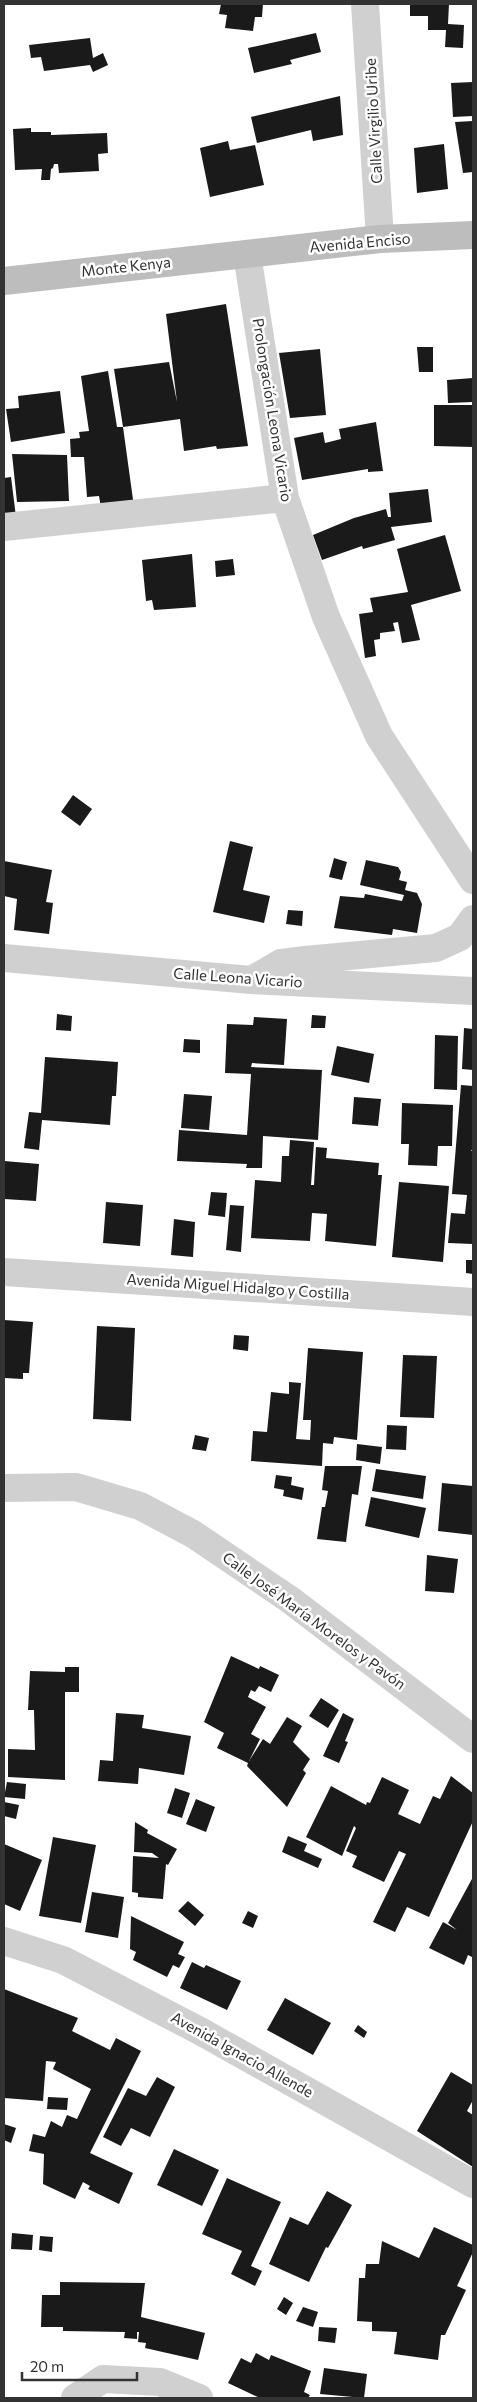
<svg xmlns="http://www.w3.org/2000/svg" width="477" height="2402" font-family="Commissioner,sans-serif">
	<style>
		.building { fill: #1a1a1a }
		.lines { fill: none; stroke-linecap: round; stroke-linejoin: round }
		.minor { stroke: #d0d0d0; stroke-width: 28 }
		.tertiary { stroke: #d0d0d0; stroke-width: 28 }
		.secondary { stroke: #bdbdbd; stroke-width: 28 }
		.labels { text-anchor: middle; stroke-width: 5; stroke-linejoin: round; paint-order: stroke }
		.street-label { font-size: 15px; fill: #333; stroke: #fff }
	</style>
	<rect width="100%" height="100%" fill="#fff"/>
	<path class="building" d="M221 4H263L262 17H255L253 31 225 28 227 15 219 14Z
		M410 4H449L448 24 464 25 463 48 445 47 446 30H428V16H410Z
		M316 33 321 52 290 60 292 64 254 73 248 48Z
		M90 38 93 58 103 53 108 65 93 72 90 65 44 71 41 57 31 58 29 45Z
		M473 82V116L453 117 451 83Z
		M340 96 343 135 313 141 311 130 257 143 251 117Z
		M473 121V172L463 173 455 122Z
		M31 128V132H51V135L107 133 108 153 98 154 99 171 59 173 58 164H54L53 168 51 169 50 180H41L42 169 15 170 13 129Z
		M228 141 230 150 255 145 264 185 210 197 200 148Z
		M444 144 448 189 417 193 414 148Z
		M226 304 248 446 217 449 216 446 184 451 180 419 123 427 114 369 169 362 177 402 166 314Z
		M417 347H433V372H419Z
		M320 349 326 415 290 418 279 353Z
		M108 371 117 427H123L135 514 103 519 99 496 87 497 84 457H71L70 439 80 438 79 432 89 431 81 376Z
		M473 378V402L448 403 447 380Z
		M60 391 65 433 11 442 6 409 19 408 18 396Z
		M434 405H473V447L434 446Z
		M376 422 383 471 368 472V469L302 480 294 438 323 432 325 443 341 439 339 429Z
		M12 454 67 455 69 501 17 502Z
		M11 477 17 525 4 527V478Z
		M428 489 432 522 391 527 395 540 363 549 362 546 322 560 313 535 354 518 386 509 388 517H391L389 493Z
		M445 535 461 591 411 605 420 640 402 643 398 622 393 623 395 631 380 633V639L374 640 376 656 365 658 359 614 373 612 370 598 408 592 397 549Z
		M192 554 196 607 154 610 152 600 146 601 142 560Z
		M233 559 235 575 216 577 215 561Z
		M73 795 92 809 80 826 61 812Z
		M230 841 253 847 243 890 270 896 264 923 213 912Z
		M334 858 347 862 342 880 329 877Z
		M366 860 398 867 401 872 399 880 407 882 405 890 417 893 422 904 417 933 393 929 392 935 334 928 340 896 364 898 365 894 402 901 404 895 360 885Z
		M4 861 52 870 46 902 53 903 49 934 14 930 17 899 4 896Z
		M288 910 303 911 302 926 286 924Z
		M57 1014 72 1016 71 1031 56 1030Z
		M312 1015 326 1016 325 1028H311Z
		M254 1017 287 1019 284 1065 252 1063 251 1067 322 1070 318 1140 263 1136 262 1168H246L247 1164 177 1161 179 1130 247 1135 251 1074 225 1073 227 1024 253 1025Z
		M464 1028 473 1029V1070L462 1069Z
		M435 1035 458 1036 457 1090 434 1089Z
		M184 1039 200 1040V1053L183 1052Z
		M337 1046 374 1054 369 1083 331 1075Z
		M45 1057 118 1062 116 1096H112L110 1125 42 1120 39 1150 24 1148 29 1112 41 1113Z
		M461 1085 473 1086V1148L471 1151H473V1244L448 1243 451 1213 465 1214 467 1195 452 1194Z
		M184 1094 212 1096 209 1130 181 1128Z
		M354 1097 381 1099 378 1126 352 1124Z
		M402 1103 453 1105 452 1146H438L437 1166 408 1165 409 1144H401Z
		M290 1140 314 1142 311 1185H314L316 1147 327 1148 326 1158 379 1163 378 1175H382L376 1246 325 1241 327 1214 312 1213 310 1241 251 1238 255 1180 281 1182 282 1156H289Z
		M4 1161 39 1164 36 1201 4 1199Z
		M399 1182 449 1186 443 1262 392 1257Z
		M211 1192 227 1193 225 1217 208 1215Z
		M106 1202 143 1205 140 1246 103 1243Z
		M230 1205 244 1206 241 1252 226 1250Z
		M174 1219 195 1222 193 1257 171 1255Z
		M466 1260H473V1274L466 1273Z
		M4 1320 33 1322 29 1373H23V1379L4 1378Z
		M97 1326 135 1328 131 1421 93 1419Z
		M234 1335 249 1336 248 1351 233 1349Z
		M308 1348 363 1352 357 1440 334 1437 333 1444 323 1443 322 1466 251 1461 253 1431 267 1432 271 1392 289 1394V1382L301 1383 296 1439 310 1440 311 1420H303Z
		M403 1355 437 1356 434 1418 400 1417Z
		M387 1425 407 1426 406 1450 386 1449Z
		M195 1435 209 1438 206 1451 192 1449Z
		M357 1444 382 1447 380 1464 356 1460Z
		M325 1466H362L358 1495 352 1494 346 1542 317 1539 322 1507H325L328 1491 322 1490Z
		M376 1469 426 1476 423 1499 372 1491Z
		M276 1475 292 1477 291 1485 304 1488 302 1500 283 1496 284 1490 274 1488Z
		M442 1483 473 1486V1535L438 1531Z
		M371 1497 426 1508 419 1538 365 1526Z
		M427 1555 458 1559 454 1593 425 1591Z
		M231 1656 259 1669 260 1666 279 1675 271 1692 259 1686 255 1692 251 1690 248 1697 266 1707 251 1734 260 1739 249 1761 263 1739 270 1744 287 1717 302 1726 293 1742 310 1759 303 1770 306 1773 287 1807 247 1766 248 1763 217 1748 224 1733 204 1722Z
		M65 1667H79V1692H65V1780L8 1777V1749L35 1750 34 1710H28L30 1671 65 1672Z
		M321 1698 339 1710 328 1728 309 1716Z
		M116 1713 144 1715 142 1728 191 1736 184 1775 139 1768 138 1784 98 1781 100 1760 113 1761Z
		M343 1713 354 1719 345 1741 348 1742 339 1763 323 1756Z
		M451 1776 473 1793V1821L429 1917 407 1907 395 1932 373 1922 406 1854 399 1851 384 1882 352 1867 357 1856 346 1851 356 1828 354 1826 342 1856 306 1837 331 1786 366 1805 367 1802 370 1803 382 1777 409 1790 398 1814 420 1824 433 1796 440 1799Z
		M7 1782 26 1784 25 1799 4 1797Z
		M175 1788 190 1793 182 1818 167 1813Z
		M196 1799 215 1807 206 1832 186 1824Z
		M4 1802 19 1805 16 1819 4 1816Z
		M135 1822 148 1830 147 1833 177 1849 168 1865 166 1864 163 1899 138 1897V1893L132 1892 133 1856 159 1858 152 1853 134 1852Z
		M288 1836 307 1844 304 1851 322 1859 318 1868 282 1852Z
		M53 1837 96 1845 81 1923 39 1916Z
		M4 1844 42 1860 20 1911 4 1904Z
		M473 1877V1955L472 1957 468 1955 464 1965 429 1948 443 1922 457 1930 448 1923Z
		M92 1892 124 1897 118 1938 85 1932Z
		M188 1901 204 1915 195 1926 178 1911Z
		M248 1911 258 1916 253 1928 242 1923Z
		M131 1916 184 1942 178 1954 185 1957 179 1968 173 1965 167 1977 133 1960 136 1952 130 1949Z
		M192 1962 204 1968 206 1965 241 1981 227 2010 180 1988Z
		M4 1989 78 2018 72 2031 110 2050 116 2038 141 2051 90 2153 133 2173 119 2204 88 2189 90 2186 83 2182 75 2199 43 2184 44 2154 29 2151 33 2134 45 2137 51 2121 62 2127 67 2115 77 2119 91 2089 53 2069 56 2062 46 2061 43 2101 4 2098Z
		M285 1998 331 2023 313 2055 267 2030Z
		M358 2025 367 2032 364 2038 354 2031Z
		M451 2072 473 2085V2100L467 2111 473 2115V2167L417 2131Z
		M157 2077 175 2087 150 2137 131 2128 121 2146 103 2137 128 2088 146 2096Z
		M48 2097 68 2098 67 2110 47 2109Z
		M4 2124 16 2128 11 2143 4 2140Z
		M174 2149 219 2170 202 2206 157 2185Z
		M227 2178 281 2202 251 2266 262 2271 255 2286 231 2274 242 2251 202 2234Z
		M327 2191 352 2205 328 2248 326 2247 309 2282 269 2264 290 2217 308 2225Z
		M434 2227 473 2245V2252L457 2286 466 2290 445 2335H441L438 2360 394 2354 397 2332 372 2331V2322L357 2321 359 2278H365L366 2264H379L382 2241 419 2258Z
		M12 2233 33 2235 32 2250 11 2249Z
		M40 2236 53 2237 52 2252 39 2250Z
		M60 2282 145 2283 141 2317 205 2333 198 2360 145 2348 146 2343 138 2342 139 2332H137V2339L124 2338 125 2332 63 2331V2327H41L42 2295H60Z
		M284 2297 293 2303 286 2315 277 2309Z
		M303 2307 318 2312 313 2327 296 2321Z
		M319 2327 337 2328 335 2343 318 2341Z
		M256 2353 269 2360 271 2355 311 2371 304 2392 310 2395 308 2398H260L228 2383 241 2358 251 2363Z
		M324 2368 367 2374 364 2398 320 2394Z"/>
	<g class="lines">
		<path class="minor" d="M365 4 380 239
			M247 254 285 498 326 617 379 736 473 880
			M4 527 285 498
			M4 958 251 980 473 991
			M255 978 281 963 305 960 436 948 460 937 473 919
			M4 1941 63 1960 200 2031 473 2184
			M75 2398 103 2379 160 2382 199 2398"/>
		<path class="tertiary" d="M4 1272 473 1302
			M4 1488 76 1487 140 1506 193 1534 289 1599 473 1739"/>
		<path class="secondary" d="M4 281 380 239 473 235"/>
	</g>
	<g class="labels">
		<g class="street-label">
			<text transform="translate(374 121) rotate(-93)" y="5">Calle Virgilio Uribe</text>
			<text transform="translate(360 243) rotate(-5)" y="5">Avenida Enciso</text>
			<text transform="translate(126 267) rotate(-6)" y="5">Monte Kenya</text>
			<text transform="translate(272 410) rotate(81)" y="5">Prolongación Leona Vicario</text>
			<text transform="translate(238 978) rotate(4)" y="5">Calle Leona Vicario</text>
			<text transform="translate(238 1287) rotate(4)" y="5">Avenida Miguel Hidalgo y Costilla</text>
			<text transform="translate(314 1621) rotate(36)" y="5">Calle José María Morelos y Pavón</text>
			<text transform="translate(242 2055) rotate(29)" y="5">Avenida Ignacio Allende</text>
		</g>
	</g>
	<rect width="477" height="2402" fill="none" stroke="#333333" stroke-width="10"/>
	<path d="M22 2372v8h115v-8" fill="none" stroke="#333333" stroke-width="2.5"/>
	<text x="30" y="2372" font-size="15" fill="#333333" stroke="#ffffff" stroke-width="4" paint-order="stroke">20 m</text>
</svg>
